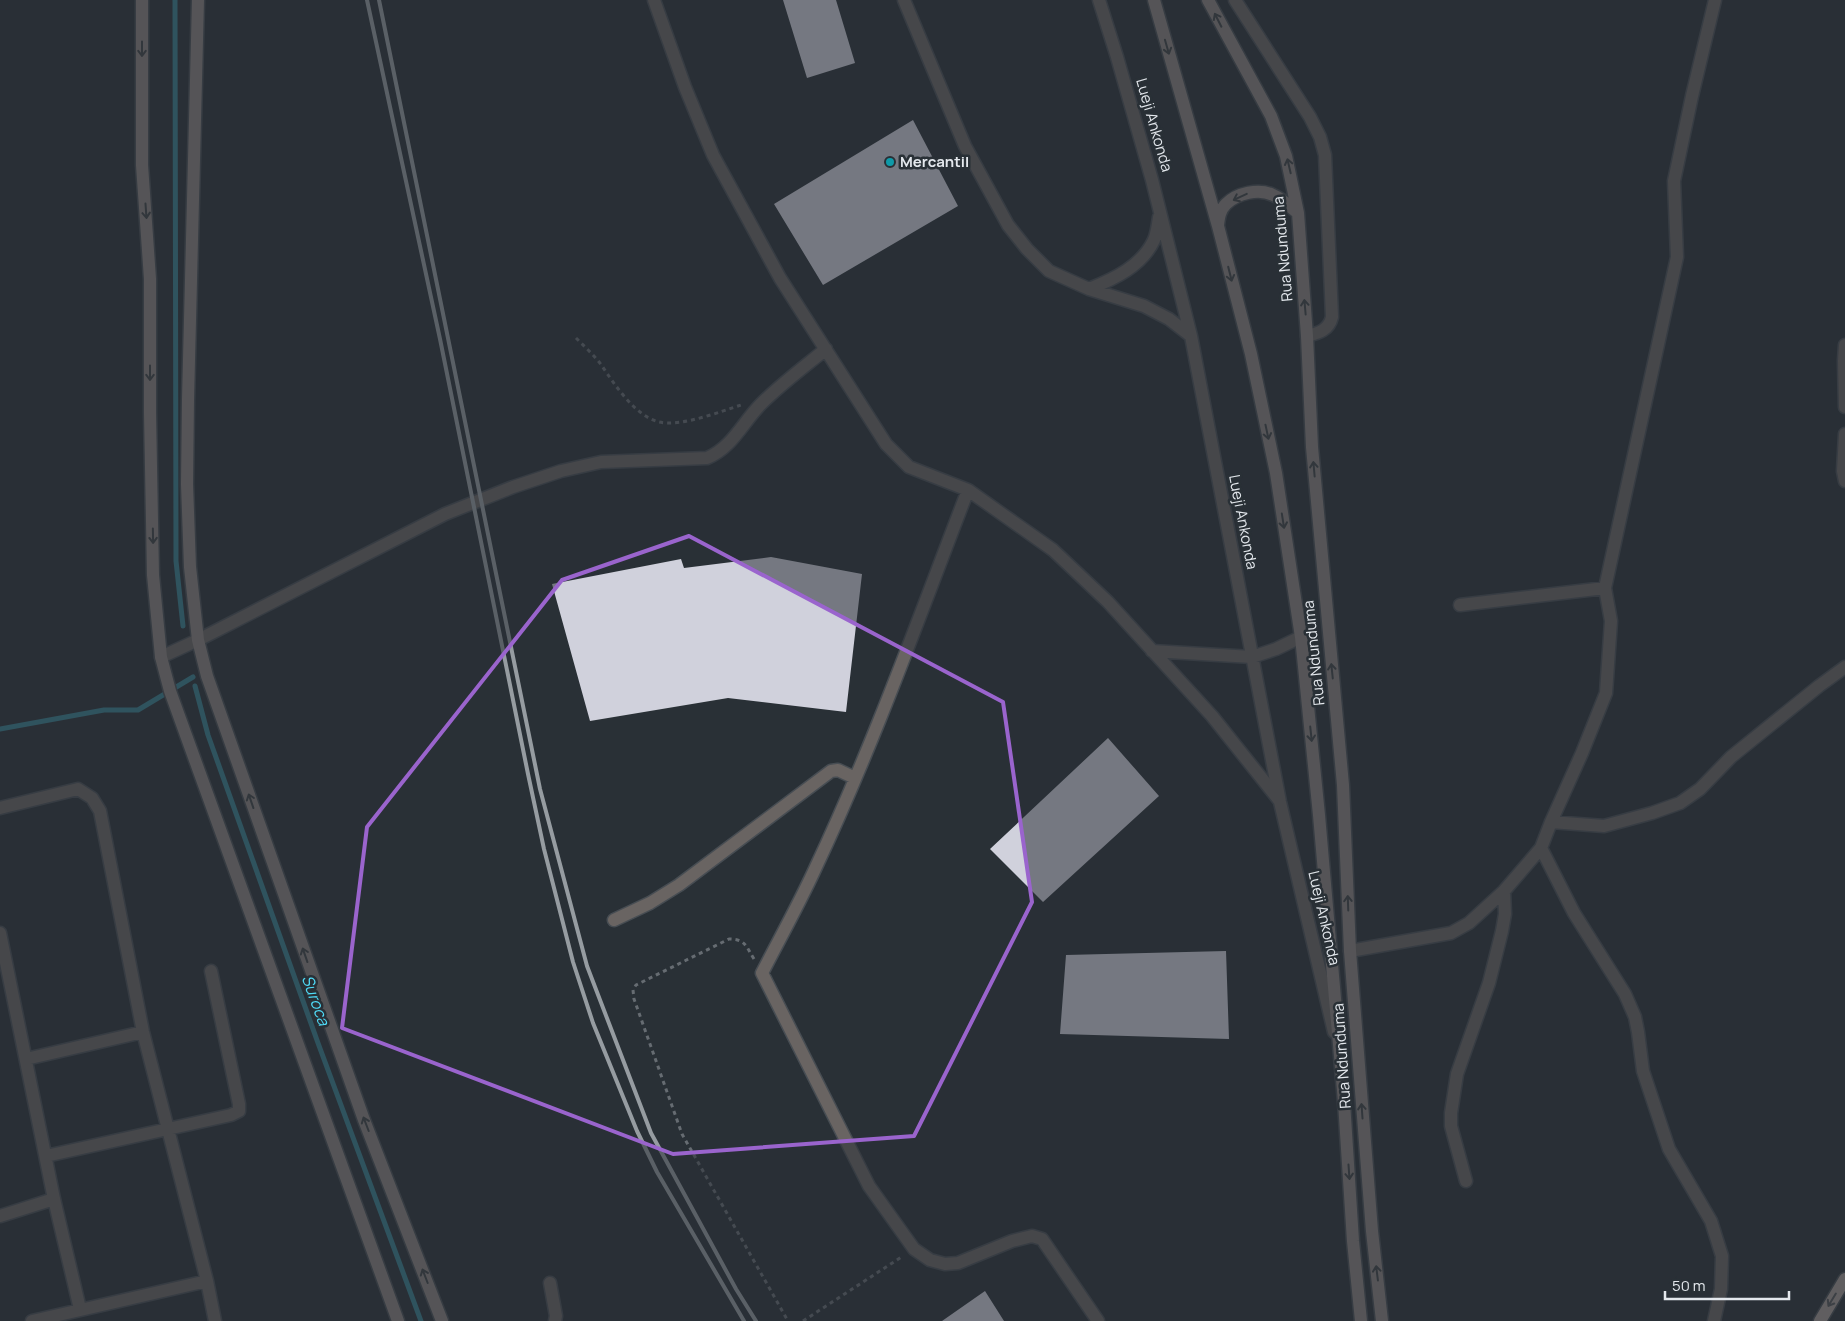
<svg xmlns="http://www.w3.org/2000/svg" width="1845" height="1321" font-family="Manrope,sans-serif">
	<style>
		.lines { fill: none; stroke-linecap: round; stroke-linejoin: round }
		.stream { stroke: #377e8e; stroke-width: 5 }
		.building { fill: #d0d1dc }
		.minor-casing { stroke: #474d53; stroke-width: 15 }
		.secondary-casing { stroke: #474d53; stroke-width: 15 }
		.primary-casing { stroke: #474d53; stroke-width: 15 }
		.path { stroke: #666c72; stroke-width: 3; stroke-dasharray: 4 4; stroke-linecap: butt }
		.minor { stroke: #696462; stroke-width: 12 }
		.secondary { stroke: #89827e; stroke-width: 12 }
		.primary { stroke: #a29893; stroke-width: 12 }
		.rail { stroke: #969ca1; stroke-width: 4 }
		.oneway { stroke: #3c4044 }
		.oneway2 { stroke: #535457 }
		.marked { fill: none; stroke: #9a64cd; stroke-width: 4; stroke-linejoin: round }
		.culture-dot { fill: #0f9aa8; stroke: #293036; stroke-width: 2 }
		.labels { text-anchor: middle; stroke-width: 5; stroke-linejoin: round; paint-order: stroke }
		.street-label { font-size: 15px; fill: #e4e8ed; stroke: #293036 }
		.poi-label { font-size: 15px; font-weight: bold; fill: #e4e8ed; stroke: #293036; text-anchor: start }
		.water-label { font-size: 16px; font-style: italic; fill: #4fd9f5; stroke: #293036 }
	</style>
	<rect width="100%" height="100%" fill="#293036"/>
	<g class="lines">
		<path class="stream" d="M175 0 176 561 183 626
			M195 686 208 735 318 1043 421 1321
			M0 729 104 710H138L193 677"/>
	</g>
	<path class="building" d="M783 0H836L855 63 807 78Z
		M913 120 958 206 823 285 774 204Z
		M771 557 862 574 846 712 728 698 590 721 552 584 681 559 684 568Z
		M1108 738 1159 796 1043 902 990 849Z
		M1226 951 1229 1039 1060 1034 1066 955Z
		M985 1291 1004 1321H942Z"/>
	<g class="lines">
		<g class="minor-casing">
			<path id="minor" d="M654 0 685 87 713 155 780 278 886 444 909 467 968 490 1053 550 1108 602 1212 716 1279 800
				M904 0 965 146 1008 225 1027 249 1049 271 1089 289 1144 306 1169 319 1191 336
				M1099 0 1117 57 1152 180 1191 336 1280 802 1334 1032
				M1235 0 1310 117 1320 137 1325 155 1332 317C1329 330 1319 333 1307 336
				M1089 289C1114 279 1142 266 1154 240 1157 233 1158 224 1159 217
				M1845 345 1844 361 1845 407
				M1845 434 1843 471 1845 481
				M968 490C919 617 873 746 815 869 799 904 780 938 762 973L869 1186 914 1249 930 1260 945 1264 958 1263 1012 1241 1032 1236 1042 1239 1098 1321
				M1460 605 1605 588
				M1152 651 1252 657 1276 649 1301 637
				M161 657 198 640 445 514 513 487 561 471 601 462 707 458C732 448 743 422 761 404 781 384 804 367 826 349
				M0 808 78 789 92 798 100 811 143 1032 207 1281 215 1321
				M1551 822 1604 826 1652 813 1680 803 1700 789 1731 757 1819 686 1845 667
				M1541 848 1574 913 1625 994 1635 1017 1638 1032 1643 1071 1669 1149 1711 1221 1722 1256 1721 1289 1714 1321
				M614 920 650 903 679 885 831 771 838 770 855 778
				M0 933 54 1199 80 1309
				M1350 951 1451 933 1469 923 1504 891 1541 848 1551 822 1582 753 1606 693 1611 621 1605 588 1677 257 1674 181 1692 96 1715 0
				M26 1059 143 1032
				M46 1156 231 1115 239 1111V1104L211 971
				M1466 1181 1451 1126V1113L1457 1074 1489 983 1502 931 1505 914 1504 891
				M0 1216 54 1199
				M550 1283 556 1316 555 1321
				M32 1321 207 1281"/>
		</g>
		<g class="secondary-casing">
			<path id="secondary" d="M142 0V165L150 279V413L153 575 161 657 170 691 398 1321
				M198 0 188 400 187 484 190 567 198 640 207 676 364 1120 442 1321
				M1154 0 1218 226 1251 354 1276 473 1301 637 1319 815 1344 1102 1353 1241 1361 1321
				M1208 0 1271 116 1286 156 1298 213 1307 336 1312 447 1343 785 1350 951 1372 1231 1382 1321
				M1218 225C1219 217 1220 210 1226 204 1237 193 1259 188 1273 195 1283 199 1290 207 1298 213"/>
		</g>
		<g class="primary-casing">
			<path id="primary" d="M1820 1321 1845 1279"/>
		</g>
		<path class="path" d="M576 338C585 347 595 356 602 366 615 385 635 416 659 422 681 427 719 412 741 405
			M754 959C746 946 745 939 729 939L636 985 633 990 634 999 682 1134 788 1321
			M803 1321 903 1256"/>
		<use href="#minor" class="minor"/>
		<use href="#secondary" class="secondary"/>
		<use href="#primary" class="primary"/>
		<path class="rail" d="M367 0 440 339 528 774 544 849 573 962 593 1023 637 1131 657 1172 744 1321
			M379 0 540 789 587 966 651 1133 736 1289 756 1321"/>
	</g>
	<defs><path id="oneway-shaft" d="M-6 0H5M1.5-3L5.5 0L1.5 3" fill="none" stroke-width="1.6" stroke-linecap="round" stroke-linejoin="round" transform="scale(1.25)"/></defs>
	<g class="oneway">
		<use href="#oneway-shaft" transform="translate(1218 20) rotate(-117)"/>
		<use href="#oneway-shaft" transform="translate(1167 47) rotate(74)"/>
		<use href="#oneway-shaft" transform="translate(142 49) rotate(90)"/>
		<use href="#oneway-shaft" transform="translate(1289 166) rotate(-103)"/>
		<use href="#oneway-shaft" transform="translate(1240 197) rotate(155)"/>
		<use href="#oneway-shaft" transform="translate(146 211) rotate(86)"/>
		<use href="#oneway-shaft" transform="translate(1230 274) rotate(76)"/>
		<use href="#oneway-shaft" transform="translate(1305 307) rotate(-95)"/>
		<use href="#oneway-shaft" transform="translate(150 373) rotate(90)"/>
		<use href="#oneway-shaft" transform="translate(1267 432) rotate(78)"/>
		<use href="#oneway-shaft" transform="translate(1314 469) rotate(-95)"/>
		<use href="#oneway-shaft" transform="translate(1283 521) rotate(81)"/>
		<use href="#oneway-shaft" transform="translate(153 536) rotate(89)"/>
		<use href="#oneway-shaft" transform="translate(1332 671) rotate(-96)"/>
		<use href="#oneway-shaft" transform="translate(1311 734) rotate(84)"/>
		<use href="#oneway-shaft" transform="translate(251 801) rotate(-109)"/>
		<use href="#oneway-shaft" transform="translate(1348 903) rotate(-92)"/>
		<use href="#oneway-shaft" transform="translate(305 955) rotate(-109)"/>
		<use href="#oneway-shaft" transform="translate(1362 1111) rotate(-94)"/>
		<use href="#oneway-shaft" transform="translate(366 1124) rotate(-111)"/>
		<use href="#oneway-shaft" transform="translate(1349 1172) rotate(86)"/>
		<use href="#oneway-shaft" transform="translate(1377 1273) rotate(-97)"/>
		<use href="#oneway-shaft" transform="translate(425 1276) rotate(-111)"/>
	</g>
	<use class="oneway2" href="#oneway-shaft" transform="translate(1832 1300) rotate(121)"/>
	<path d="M0 0H1845V1321H0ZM689 536 1003 702 1032 902 914 1136 673 1154 342 1028 367 827 562 580Z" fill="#293036" fill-opacity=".55" fill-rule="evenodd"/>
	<path class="marked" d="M689 536 1003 702 1032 902 914 1136 673 1154 342 1028 367 827 562 580Z"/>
	<circle class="culture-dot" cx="890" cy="162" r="5"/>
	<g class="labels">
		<g class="street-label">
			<text transform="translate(1154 125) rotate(74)" y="5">Lueji Ankonda</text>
			<text transform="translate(1283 249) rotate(-95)" y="5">Rua Ndunduma</text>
			<text transform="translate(1243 522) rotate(79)" y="5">Lueji Ankonda</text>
			<text transform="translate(1314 653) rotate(-96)" y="5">Rua Ndunduma</text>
			<text transform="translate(1324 918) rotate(77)" y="5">Lueji Ankonda</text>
			<text transform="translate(1342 1056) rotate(-94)" y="5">Rua Ndunduma</text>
		</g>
		<g class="poi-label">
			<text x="900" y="167">Mercantil</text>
		</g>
		<g class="water-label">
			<text transform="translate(316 1000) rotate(70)" y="6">Suroca</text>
		</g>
	</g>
	<path d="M1665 1291v8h124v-8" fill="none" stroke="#e4e8ed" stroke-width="2.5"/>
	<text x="1672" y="1291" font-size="15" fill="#e4e8ed" stroke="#293036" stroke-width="4" paint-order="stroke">50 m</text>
</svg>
